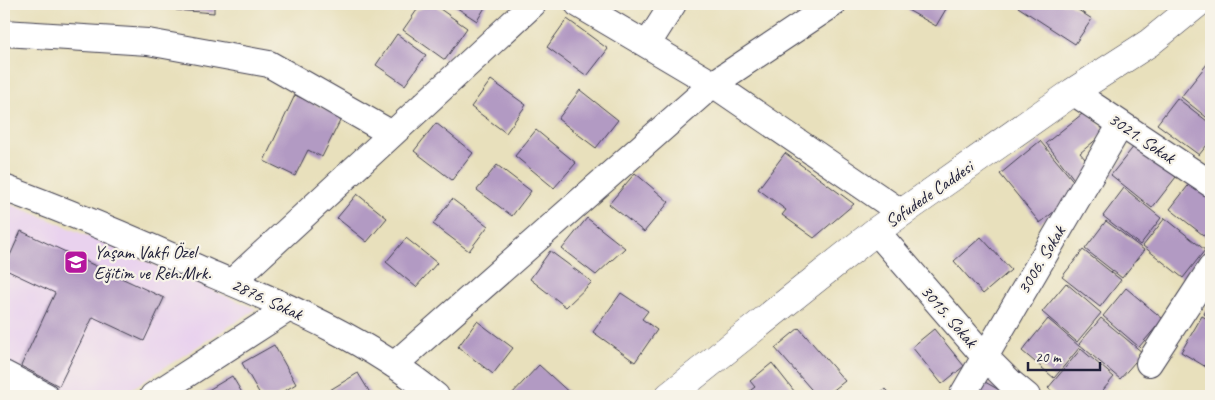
<svg xmlns="http://www.w3.org/2000/svg" width="1215" height="400" font-family="Caveat,sans-serif">
	<style>
		.built { fill: #e9d2ee }
		.building { fill: #b29ac3 }
		.lines { fill: none; stroke-linecap: round; stroke-linejoin: round }
		.minor-casing { stroke: #403e4e; stroke-width: 28 }
		.major-casing { stroke: #403e4e; stroke-width: 29 }
		.minor { stroke: #fff; stroke-width: 26 }
		.major { stroke: #fff; stroke-width: 28 }
		.labels { text-anchor: middle; stroke-width: 4.5; stroke-linejoin: round; paint-order: stroke }
		.street-label { font-size: 18px; fill: #22223b; stroke: #f7f3e8 }
		.poi-label { font-size: 18px; fill: #22223b; stroke: #f7f3e8; text-anchor: start }
	</style>
	<rect width="100%" height="100%" fill="#f7f3e8"/>
	<filter id="ink" filterUnits="userSpaceOnUse"><feTurbulence type="fractalNoise" baseFrequency=".02" numOctaves="2"/><feDisplacementMap in="SourceGraphic" scale="10" xChannelSelector="R" yChannelSelector="G"/><feConvolveMatrix kernelMatrix="1 2 1 2 8 2 1 2 1" color-interpolation-filters="sRGB"/></filter>
	<filter id="wash" filterUnits="userSpaceOnUse"><feTurbulence type="fractalNoise" baseFrequency=".0096" numOctaves="4" result="noise"/><feDisplacementMap in="SourceGraphic" scale="20" xChannelSelector="R" yChannelSelector="G"/><feGaussianBlur stdDeviation="1.12" result="paint"/><feColorMatrix in="noise" values="0 0 0 0 0 0 0 0 0 0 0 0 0 0 0 0 0 1.4 0 .05"/><feComposite in="paint" operator="in"/></filter>
	<g filter="url(#wash)">
		<rect width="100%" height="100%" fill="#e8e0bc"/>
		<path class="built" d="M4 202 41 216 256 309 120 396H72L4 361Z"/>
		<g id="blocks">
			<path class="building" d="M177 4H214V13L176 10Z
				M433 4 467 28 445 60 403 30 417 10Z
				M451 4H487L477 21Z
				M897 4H949L936 26Z
				M1021 4H1069L1092 19 1075 44 1018 7Z
				M567 19 608 49 587 76 547 47Z
				M397 34 426 55 405 85 376 65Z
				M1211 59V121L1181 97Z
				M491 80 526 105 506 133 471 107Z
				M580 90 618 120 596 148 558 119Z
				M295 95 342 117 322 157 308 150 295 176 264 161Z
				M1177 98 1211 124V140L1199 155 1157 124Z
				M1087 110 1105 132 1080 153 1094 170 1077 183 1046 143Z
				M436 123 473 153 452 180 414 151Z
				M536 130 576 163 554 188 515 156Z
				M1040 141 1081 190 1040 223 1000 174Z
				M1135 145 1176 177 1152 208 1111 175Z
				M785 153 854 204 814 238 782 215 786 210 758 189Z
				M497 165 531 191 512 216 477 190Z
				M635 173 669 202 644 232 609 204Z
				M1191 182 1211 198V234L1207 238 1170 209Z
				M1124 188 1161 218 1140 245 1103 216Z
				M357 194 387 218 367 242 337 218Z
				M452 199 488 226 469 251 433 224Z
				M587 218 625 248 596 275 562 249Z
				M1165 218 1205 250 1183 278 1143 246Z
				M1106 221 1144 250 1122 278 1085 249Z
				M21 231 164 298 144 341 93 317 59 386 21 366 55 293 4 269Z
				M981 237 1011 270 983 294 954 261Z
				M406 238 437 263 416 287 386 262Z
				M1083 250 1121 280 1100 307 1062 277Z
				M550 251 592 282 566 307 530 279Z
				M1066 283 1101 313 1077 342 1042 312Z
				M1126 288 1163 319 1139 347 1103 316Z
				M621 293 648 311 642 319 657 330 635 362 593 332Z
				M1211 301V319L1204 314Z
				M1202 316 1211 321V370L1181 352Z
				M1101 318 1143 353 1120 379 1079 344Z
				M1048 319 1080 347 1054 378 1022 351Z
				M477 321 513 348 493 374 458 347Z
				M799 328 845 381 826 396H817L775 348Z
				M934 329 964 366 942 384 912 347Z
				M274 345 296 384 276 396H261L242 363Z
				M1081 349 1114 377 1098 396H1057L1048 388Z
				M772 363 798 396H743L755 387 750 381Z
				M539 365 573 396H510Z
				M358 373 372 396H320Z
				M232 376 244 396H201L200 395Z
				M985 382 1010 396H977Z
				M885 389 891 396H877Z"/>
		</g>
	</g>
	<g filter="url(#ink)">
		<use href="#blocks" fill-opacity="0" stroke="#403e4e" stroke-width="1"/>
		<g class="lines">
			<g class="minor-casing">
				<path id="minor" d="M578 4 713 84 902 213
					M4 33 148 42 269 64 392 134
					M647 45 673 4
					M1073 92 1211 184
					M4 188C73 213 140 242 207 272 287 306 369 340 436 396
					M876 231 985 357 1010 382 1027 396
					M232 282 533 4
					M1149 363 1211 268
					M394 365 713 84 833 4
					M4 374 46 396
					M153 396 289 308
					M962 396 1121 124"/>
			</g>
			<g class="major-casing">
				<path id="major" d="M669 396 876 231 1073 92 1149 43 1197 4"/>
			</g>
			<use href="#minor" class="minor"/>
			<use href="#major" class="major"/>
		</g>
	</g>
	<defs>
		<g id="school-square" transform="scale(1.25)"><rect x="-9" y="-9" width="18" height="18" rx="4" fill="#b5179e" stroke="#f7f3e8"/><path d="M0-5L7-2L0 1L-7-2ZM-4 1L0 2.5L4 1V4Q0 6-4 4Z" fill="#fff"/></g>
	</defs>
	<g fill-rule="evenodd">
		<use href="#school-square" x="76" y="262"/>
	</g>
	<g class="labels">
		<g class="street-label">
			<text transform="translate(1142 138) rotate(34)" y="6">3021. Sokak</text>
			<text transform="translate(929 194) rotate(-35)" y="6">Sofudede Caddesi</text>
			<text transform="translate(1041 260) rotate(-59)" y="6">3006. Sokak</text>
			<text transform="translate(267 299) rotate(25)" y="6">2876. Sokak</text>
			<text transform="translate(949 316) rotate(49)" y="6">3015. Sokak</text>
		</g>
		<g class="poi-label">
			<text x="94" y="258">Yaşam Vakfı Özel<tspan x="94" dy="21">Eğitim ve Reh.Mrk.</tspan></text>
		</g>
	</g>
	<rect width="1215" height="400" fill="none" stroke="#f7f3e8" stroke-width="20"/>
	<path d="M1028 362v8h72v-8" fill="none" stroke="#22223b" stroke-width="2.5"/>
	<text x="1035" y="362" font-size="15" fill="#22223b" stroke="#f7f3e8" stroke-width="4" paint-order="stroke">20 m</text>
</svg>
